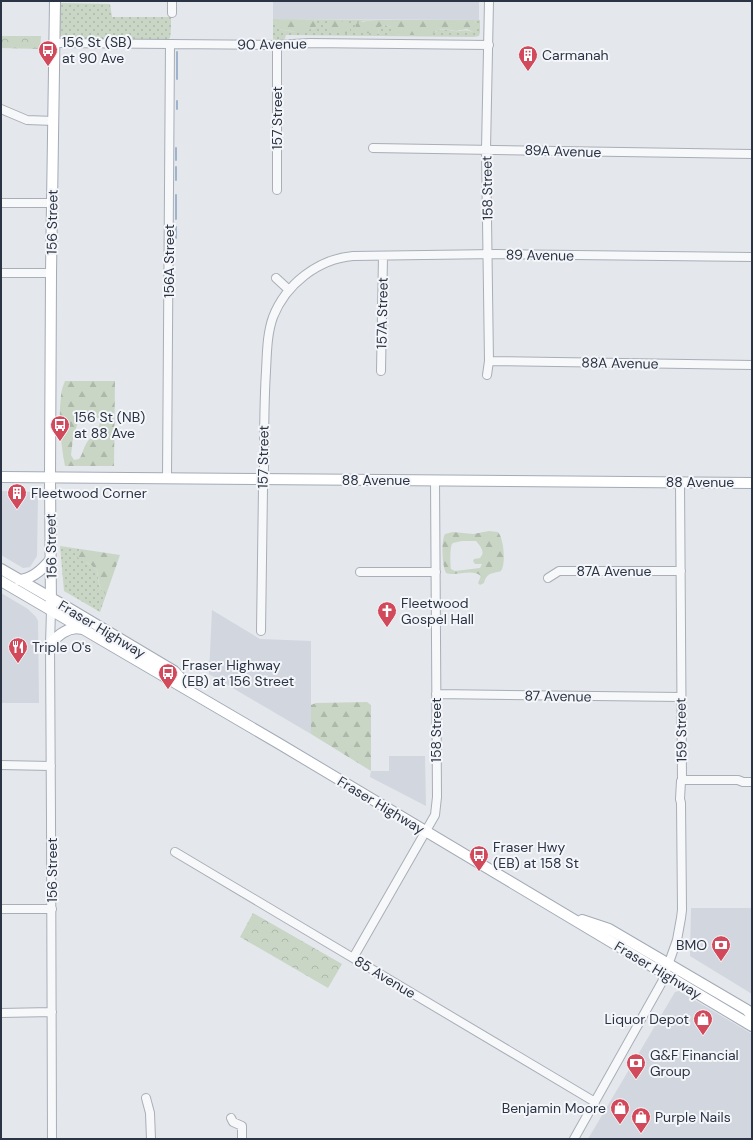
<svg xmlns="http://www.w3.org/2000/svg" width="753" height="1140" font-family="'DM Sans',sans-serif">
	<style>
		.built { fill: #d2d6de }
		.grass { fill: url(#grass-dots); fill-rule: evenodd }
		.forest { fill: url(#forest-firs); fill-rule: evenodd }
		.park { fill: url(#park-crowns) }
		.lines { fill: none; stroke-linecap: round; stroke-linejoin: round }
		.stream { stroke: #9fb4cc; stroke-width: 2 }
		.minor-casing { stroke: #a9aeb7; stroke-width: 10 }
		.major-casing { stroke: #a3abb8; stroke-width: 12 }
		.minor { stroke: #f7f8fa; stroke-width: 8 }
		.major { stroke: #fff; stroke-width: 10 }
		.labels { text-anchor: middle; stroke-width: 4; stroke-linejoin: round; paint-order: stroke }
		.poi-label { font-size: 14px; fill: #2b3445; stroke: #f4f6f9; text-anchor: start }
		.street-label { font-size: 14px; fill: #2b3445; stroke: #f4f6f9 }
	</style>
	<defs>
		<pattern id="grass-dots" width="8" height="8" patternUnits="userSpaceOnUse"><rect width="8" height="8" fill="#c9d6c5"/><path d="M2 2h.1M6 6h.1" fill="none" stroke="#adb8ab" stroke-width="1.8" stroke-linecap="round"/></pattern>
		<pattern id="forest-firs" width="22" height="20" patternUnits="userSpaceOnUse"><rect width="22" height="20" fill="#c9d6c5"/><path d="M5 1l3.5 6h-7zM16 11l3.5 6h-7z" fill="#adb8ab"/></pattern>
		<pattern id="park-crowns" width="20" height="18" patternUnits="userSpaceOnUse"><rect width="20" height="18" fill="#c9d6c5"/><path d="M2 6a3 3 0 1 1 6 0M12 15a3 3 0 1 1 6 0" fill="none" stroke="#adb8ab"/></pattern>
	</defs>
	<rect width="100%" height="100%" fill="#e4e7ec"/>
	<path class="built" d="M273 1H479V20L273 19Z
		M1 491 33 492 38 496 37 556 30 567 23 568 1 555Z
		M1 593 28 609 36 617 38 621 39 703H1Z
		M212 610 260 639 311 641V734L209 674Z
		M389 756H425L426 806 370 777 371 771H389Z
		M691 908H752V994L690 956Z
		M679 991 752 1034V1139H588L675 992Z"/>
	<path class="grass" d="M60 3 110 4 112 17H171V29L170 38 166 41 64 40 61 38 59 35Z
		M273 19 379 20 361 21 379 34 378 30 380 27 385 25 391 27 392 29 433 33C443 27 445 30 454 31 463 32 464 28 473 32L476 23 474 20H480V32L479 36 474 37 286 35 284 41H273ZM301 20H314L317 22 314 28C302 31 287 34 275 27V23L279 21Z
		M60 546 80 549 79 551 87 563 94 567 97 570 99 584 101 589 106 595 100 612 64 591Z"/>
	<path class="forest" d="M288 20H314L317 22 318 24C313 33 283 33 275 27V23L279 21Z
		M379 20H474L476 23 477 29 473 32 467 29 456 31 444 29 438 30 433 33 426 35H394L391 33V27L385 25 380 27 378 30 379 34 365 33 357 31C356 29 355 26 356 24 359 21 375 20 379 20Z
		M337 21 349 22C348 26 351 29 350 33H334L328 31 326 25 328 22Z
		M65 381H115L114 466H65C61 444 58 419 61 396 61 391 63 386 65 381ZM86 414 95 415 100 421C99 427 98 432 93 437 90 439 88 440 86 444 83 449 83 454 79 459L74 460 71 455 73 438 80 416Z
		M489 531 498 532C504 539 506 564 501 571 492 574 487 572 484 583L480 585 478 583 481 576C471 568 456 577 446 573 442 565 441 541 445 534L453 532 473 534ZM462 541H476C480 546 486 552 480 558L474 559 473 561 475 564H482L480 568 455 571 451 569C450 565 450 547 452 544 454 542 459 542 462 541Z
		M80 549 120 555 106 595 101 589 99 583 97 570 91 565 78 558V553Z
		M367 702 371 705V771L311 734V705L316 703Z"/>
	<path class="park" d="M1 36H41L40 49 1 48Z
		M253 913 342 964 328 988 240 937Z"/>
	<g class="lines">
		<path class="stream" d="M177 79V52
			M177 101V109
			M176 160V148
			M176 180V167
			M176 219V195
			M176 238V227"/>
		<g class="minor-casing">
			<path id="minor" d="M172 13V1
				M55 43 277 45 310 43 489 45
				M1 109 27 120 54 121
				M373 148C500 149 626 153 752 154
				M277 190V45
				M1 203H52
				M1 273H51
				M276 278 289 290
				M489 361 752 365
				M381 371 383 256
				M487 375 489 361 486 149 489 1
				M167 478 170 44
				M360 572H436
				M548 578 559 571H681
				M51 610 50 644 51 820 52 1139
				M261 631C262 583 262 536 263 489 263 481 264 474 264 467 264 435 264 403 266 371 267 352 267 334 273 317 286 284 318 259 353 256L497 254 752 257
				M436 694 681 697
				M1 765 51 766
				M682 780H738L743 782H752
				M175 852 595 1102
				M1 909H52
				M353 958 435 815 437 797 435 480
				M1 1013 52 1012
				M146 1098 150 1113 151 1139
				M231 1118 233 1122 242 1126V1139
				M574 1139 662 982 677 940 681 918 682 910 681 803 680 799 681 781 682 780 680 482"/>
		</g>
		<g class="major-casing">
			<path id="major" d="M1 477 752 483
				M1 569 65 606 174 671 189 687
				M19 580C32 579 43 569 51 559
				M1 581 278 743 752 1026
				M51 610 50 478 51 273 55 1
				M50 644C58 635 69 625 82 629
				M582 920 609 929 747 1010 752 1016"/>
		</g>
		<use href="#minor" class="minor"/>
		<use href="#major" class="major"/>
	</g>
	<defs>
		<g id="bus-pin" transform="scale(1)"><path d="M0 17L-7.5 6A9.5 9.5 0 1 1 7.5 6Z" fill="#d1495b" stroke="#f4f6f9"/><path d="M-5-6H5V4H4V6H2V4H-2V6H-4V4H-5ZM-3.5-4V0h7V-4ZM-3.5 1.2v1.5H-2V1.2ZM2 1.2v1.5H3.5V1.2Z" fill="#fff"/></g>
		<g id="building-pin" transform="scale(1)"><path d="M0 17L-7.5 6A9.5 9.5 0 1 1 7.5 6Z" fill="#d1495b" stroke="#f4f6f9"/><path d="M-4-6H4V6H1V3H-1V6H-4ZM-2.5-4.3h1.7v1.8h-1.7ZM.8-4.3h1.7v1.8H.8ZM-2.5-1h1.7V.8h-1.7ZM.8-1h1.7V.8H.8Z" fill="#fff"/></g>
		<g id="church-pin" transform="scale(1)"><path d="M0 17L-7.5 6A9.5 9.5 0 1 1 7.5 6Z" fill="#d1495b" stroke="#f4f6f9"/><path d="M-1.2-6h2.4v3.5h3.3v2.4h-3.3V6h-2.4V-.1h-3.3v-2.4h3.3Z" fill="#fff"/></g>
		<g id="restaurant-pin" transform="scale(1)"><path d="M0 17L-7.5 6A9.5 9.5 0 1 1 7.5 6Z" fill="#d1495b" stroke="#f4f6f9"/><path d="M-5-6h1v4h1v-4h1v4h1v-4h1v5L-1.5 .5V6h-2V.5L-5-1ZM5-6V6H3V1.5H1.5Q1.5-4 5-6Z" fill="#fff"/></g>
		<g id="bank-pin" transform="scale(1)"><path d="M0 17L-7.5 6A9.5 9.5 0 1 1 7.5 6Z" fill="#d1495b" stroke="#f4f6f9"/><path d="M-6-4H6V4H-6ZM0-2.3a2.3 2.3 0 1 0 0 4.6a2.3 2.3 0 1 0 0-4.6Z" fill="#fff"/></g>
		<g id="shop-pin" transform="scale(1)"><path d="M0 17L-7.5 6A9.5 9.5 0 1 1 7.5 6Z" fill="#d1495b" stroke="#f4f6f9"/><path d="M-5-2.5h2.3a2.7 3.5 0 0 1 5.4 0H5L5.5 6h-11ZM-1.5-2.5h3a1.5 2.3 0 0 0-3 0Z" fill="#fff"/></g>
	</defs>
	<g fill-rule="evenodd">
		<use href="#bus-pin" x="48" y="50"/>
		<use href="#building-pin" x="528" y="55"/>
		<use href="#bus-pin" x="60" y="425"/>
		<use href="#building-pin" x="17" y="493"/>
		<use href="#church-pin" x="387" y="611"/>
		<use href="#restaurant-pin" x="18" y="647"/>
		<use href="#bus-pin" x="168" y="673"/>
		<use href="#bus-pin" x="479" y="855"/>
		<use href="#bank-pin" x="721" y="945"/>
		<use href="#shop-pin" x="703" y="1019"/>
		<use href="#bank-pin" x="636" y="1063"/>
		<use href="#shop-pin" x="620" y="1108"/>
		<use href="#shop-pin" x="641" y="1117"/>
	</g>
	<g class="labels">
		<g class="poi-label">
			<text x="62" y="47">156 St (SB)<tspan x="62" dy="16">at 90 Ave</tspan></text>
			<text x="542" y="60">Carmanah</text>
			<text x="74" y="422">156 St (NB)<tspan x="74" dy="16">at 88 Ave</tspan></text>
			<text x="31" y="498">Fleetwood Corner</text>
			<text x="401" y="608">Fleetwood<tspan x="401" dy="16">Gospel Hall</tspan></text>
			<text x="32" y="652">Triple O's</text>
			<text x="182" y="670">Fraser Highway<tspan x="182" dy="16">(EB) at 156 Street</tspan></text>
			<text x="493" y="852">Fraser Hwy<tspan x="493" dy="16">(EB) at 158 St</tspan></text>
			<text x="707" y="950" text-anchor="end">BMO</text>
			<text x="689" y="1024" text-anchor="end">Liquor Depot</text>
			<text x="650" y="1060">G&amp;F Financial<tspan x="650" dy="16">Group</tspan></text>
			<text x="606" y="1113" text-anchor="end">Benjamin Moore</text>
			<text x="655" y="1122">Purple Nails</text>
		</g>
		<g class="street-label">
			<text transform="translate(272 44) rotate(-1)" y="5">90 Avenue</text>
			<text transform="translate(277 118) rotate(-90)" y="5">157 Street</text>
			<text transform="translate(563 151) rotate(2)" y="5">89A Avenue</text>
			<text transform="translate(487 188) rotate(-91)" y="5">158 Street</text>
			<text transform="translate(52 222) rotate(-89)" y="5">156 Street</text>
			<text transform="translate(540 255) rotate(1)" y="5">89 Avenue</text>
			<text transform="translate(169 261) rotate(-90)" y="5">156A Street</text>
			<text transform="translate(382 313) rotate(-89)" y="5">157A Street</text>
			<text transform="translate(620 363) rotate(1)" y="5">88A Avenue</text>
			<text transform="translate(263 457) rotate(-89)" y="5">157 Street</text>
			<text x="376" y="485">88 Avenue</text>
			<text x="700" y="487">88 Avenue</text>
			<text transform="translate(51 546) rotate(-91)" y="5">156 Street</text>
			<text x="614" y="576">87A Avenue</text>
			<text transform="translate(102 629) rotate(31)" y="5">Fraser Highway</text>
			<text transform="translate(558 696) rotate(1)" y="5">87 Avenue</text>
			<text transform="translate(436 730) rotate(-90)" y="5">158 Street</text>
			<text transform="translate(681 730) rotate(-91)" y="5">159 Street</text>
			<text transform="translate(381 805) rotate(31)" y="5">Fraser Highway</text>
			<text transform="translate(52 870) rotate(-90)" y="5">156 Street</text>
			<text transform="translate(658 970) rotate(31)" y="5">Fraser Highway</text>
			<text transform="translate(385 977) rotate(31)" y="5">85 Avenue</text>
		</g>
	</g>
	<rect width="753" height="1140" fill="none" stroke="#2b3445" stroke-width="4"/>
</svg>
